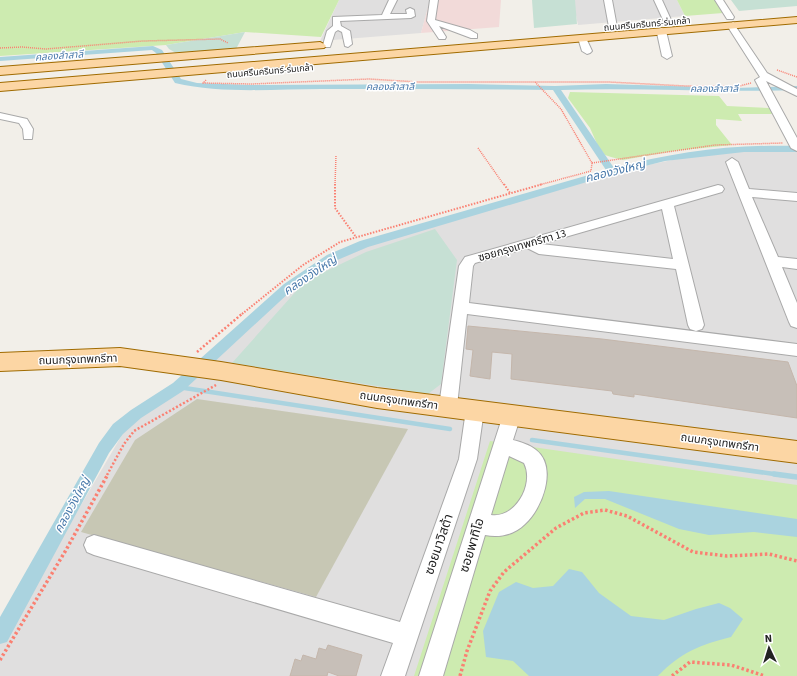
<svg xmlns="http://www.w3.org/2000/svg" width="797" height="676" font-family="'Source Sans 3','Noto Sans Thai',sans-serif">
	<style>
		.residential { fill: #e0dfdf }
		.commercial { fill: #f2dad9 }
		.construction { fill: #c7c7b4 }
		.grass { fill: #cdebb0 }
		.wetland { fill: #c6e0d4 }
		.water { fill: #aad3df }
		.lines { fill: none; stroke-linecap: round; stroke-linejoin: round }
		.stream-far1 { stroke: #aad3df; stroke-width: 4.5 }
		.stream { stroke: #aad3df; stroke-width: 5.5 }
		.canal { fill: #aad3df; fill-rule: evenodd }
		.building { fill: #c7bfb8; stroke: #c4b6ab }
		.minor-casing { stroke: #a9a9a9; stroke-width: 2 }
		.major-casing { stroke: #a06b00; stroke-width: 2 }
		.path-far3 { stroke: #fa8072; stroke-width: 1.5; stroke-dasharray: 1 1; stroke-linecap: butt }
		.path-far2 { stroke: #fa8072; stroke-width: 2; stroke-dasharray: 1.5 1.5; stroke-linecap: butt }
		.path-far1 { stroke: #fa8072; stroke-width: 2.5; stroke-dasharray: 2 2; stroke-linecap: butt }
		.path { stroke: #fa8072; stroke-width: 3.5; stroke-dasharray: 2.5 2.5; stroke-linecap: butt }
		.minor { fill: #fff; fill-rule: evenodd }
		.major { fill: #fcd6a4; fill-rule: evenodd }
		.labels { text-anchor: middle; stroke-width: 3; stroke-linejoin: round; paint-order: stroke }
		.far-street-label { font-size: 9px; fill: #222; stroke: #fff }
		.far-water-label { font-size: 10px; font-style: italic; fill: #4a7aab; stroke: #fff }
		.street-label { font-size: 11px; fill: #222; stroke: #fff }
		.water-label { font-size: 12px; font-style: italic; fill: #4a7aab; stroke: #fff }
		.near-street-label { font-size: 13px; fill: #222; stroke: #fff }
	</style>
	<rect width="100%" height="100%" fill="#f2efe9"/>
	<path class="residential" d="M339 0H430L421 33 320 41Z
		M573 0H677L685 16 578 25Z
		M775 150H797V676H0V644L126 428 218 355 300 281 350 251 628 169 702 154Z"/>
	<path class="commercial" d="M430 0H501L499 27 421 33Z"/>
	<path class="construction" d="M197 399 408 429 316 597 81 532 135 440Z"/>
	<path class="grass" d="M0 0H339L321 37 245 32 166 45 0 56Z
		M677 0H716L723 13 685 16Z
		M570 92 719 96 727 106 769 108 775 114H738L742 121 716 119V125L732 145 674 151 623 160 611 157 605 155 598 146 590 128 568 98Z
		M490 441 797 485V676H414Z"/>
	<path class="wetland" d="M532 0H575L577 24 534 28Z
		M731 0H797V6L739 11Z
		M245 32 236 49 176 53 169 49 166 45Z
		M435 229 457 260 441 384 428 394 232 363 299 288 322 273 366 252Z"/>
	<path class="water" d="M609 491 797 519V537L754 532 709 535 679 529 605 499H585L575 508 574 497 584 492Z
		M569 569 582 572 599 593 631 616 664 620 696 609 719 603 730 608 743 619 731 637C700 645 681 652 658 676H529L513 661 486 657 483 631 499 592 516 582 533 588 553 586Z"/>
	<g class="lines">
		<path class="stream-far1" d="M178 387 450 429
			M532 440 781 475"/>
		<path class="stream" d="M774 474 797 477"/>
		<path class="canal" d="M153 46 162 50 181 79 197 83 249 85 469 84 555 86 606 84 736 88 797 86V90C718 93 639 87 561 90L614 168C674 152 734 144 797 146V152H744L665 161 617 173 368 247 335 261 292 290 183 391 141 418 123 434 109 453 7 642 0 644V617L99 443 113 424 131 410 173 383 284 284 327 255 360 241 606 170 553 90C475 89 398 89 321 89 273 89 222 94 175 83L156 53 152 50 0 61V57Z"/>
	</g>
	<path class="building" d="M468 326 602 339 788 362 797 386V418L634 394V397L613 394 612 391 511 379 512 354 492 352 490 379 470 376 473 350 466 349Z
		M328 645 362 655 356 676H339L328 672 327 676H290L295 659 301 661 303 655 316 659 319 648 326 650Z"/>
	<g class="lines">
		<g class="minor-casing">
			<path id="minor" d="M389 0H397L390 14H407L406 10 410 8 414 10 415 16 411 18 340 21 341 26 350 31 352 44 348 47 345 46 342 32 338 30 335 32 330 47H324L323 45 327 31 333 26V17L382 15Z
				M430 0H438L435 20 470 30 477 34V38H471L439 26 446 37 445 39H439L427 21Z
				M604 0H612L617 27 616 29 613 30 609 27Z
				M654 0H662L672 22 671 24H665Z
				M715 0H723L734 17 733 19H727Z
				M733 22 737 25 736 27 767 73 797 89V96L766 81 797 138V151L791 148 755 80 760 77 728 27Z
				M662 28 666 31 672 56 667 59 662 56 657 33 659 29Z
				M582 35 586 38 592 51 590 53 587 54 582 51 578 38Z
				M0 113 27 119 33 129 32 139H24L23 129 19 123 0 119Z
				M732 158 738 162 749 189 797 193V201L752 197 778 257 797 259V269L782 267 797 303V328L791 326 789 322 726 162Z
				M718 185 722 186 724 189 722 192 674 206 704 325 702 329 696 331 690 329 688 325 676 269 539 254 527 248 475 263 473 266 469 303 797 344V356L467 314 457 406 454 411 448 414 442 411 439 406 459 266 465 257ZM662 209 673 259 541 244Z
				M475 402 481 405 484 410 477 459 405 676H381L393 643 94 555 87 552 84 545 87 538 94 535 400 622 459 459 466 410 469 405Z
				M512 407 518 410 521 415 513 440C521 442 530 445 536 450 558 467 542 509 525 524 514 535 499 538 485 535L443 676H419L503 415 506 410ZM509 456 524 463C535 484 515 519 491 515Z"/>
		</g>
		<g class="major-casing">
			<path id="major" d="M797 17V23L0 91V83Z
				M320 42 324 44 326 46 324 48 0 75V67Z
				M120 348 221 362 377 388 797 441V463L377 408 221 380 120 366 0 371V353Z"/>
		</g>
		<path class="path-far3" d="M0 48 22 47 46 49 143 41 220 39 228 43
			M777 70 797 77
			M206 80 203 83 251 84 369 79 418 82H609L686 86H739L751 83
			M535 82 561 109 592 163 591 171 539 185
			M478 148 504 185
			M592 163 715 145 783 143
			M335 185 336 155"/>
		<path class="path-far2" d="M335 184V208L356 237
			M504 184 510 193
			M242 314 303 265 340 242 543 184"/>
		<path class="path-far1" d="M197 352 243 313
			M107 475 124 444 134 431 216 385"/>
		<path class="path" d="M0 660 66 550 108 474
			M460 676 467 651 490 591 504 572 556 528 584 513 605 510 627 516 693 552 727 556 769 554 797 561
			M672 676 690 662 731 665 765 676"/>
		<use href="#minor" class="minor"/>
		<use href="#major" class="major"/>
	</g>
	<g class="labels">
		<g class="far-street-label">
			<text transform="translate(647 24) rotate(-5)" y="3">ถนนศรีนครินทร์-ร่มเกล้า</text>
			<text transform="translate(270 71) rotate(-5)" y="3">ถนนศรีนครินทร์-ร่มเกล้า</text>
		</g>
		<g class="far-water-label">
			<text transform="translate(59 55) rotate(-4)" y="4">คลองลำสาลี</text>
			<text x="390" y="90">คลองลำสาลี</text>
			<text x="714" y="92">คลองลำสาลี</text>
		</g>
		<g class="street-label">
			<text transform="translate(522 245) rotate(-16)" y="4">ซอยกรุงเทพกรีฑา 13</text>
			<text transform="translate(78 359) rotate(-2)" y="4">ถนนกรุงเทพกรีฑา</text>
			<text transform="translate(399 400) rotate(8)" y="4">ถนนกรุงเทพกรีฑา</text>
			<text transform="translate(720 442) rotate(8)" y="4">ถนนกรุงเทพกรีฑา</text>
		</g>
		<g class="water-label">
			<text transform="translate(615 171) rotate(-14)" y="4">คลองวังใหญ่</text>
			<text transform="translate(310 275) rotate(-34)" y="4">คลองวังใหญ่</text>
			<text transform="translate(72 505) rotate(-61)" y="4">คลองวังใหญ่</text>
		</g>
		<g class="near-street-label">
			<text transform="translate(438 544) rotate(-71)" y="5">ซอยมาวิสต้า</text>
			<text transform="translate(471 545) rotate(-73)" y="5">ซอยพาทิโอ</text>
		</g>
	</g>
	<g transform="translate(769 648) rotate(356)" stroke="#ffffff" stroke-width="3" paint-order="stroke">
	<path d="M0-3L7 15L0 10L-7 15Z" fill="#222222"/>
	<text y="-6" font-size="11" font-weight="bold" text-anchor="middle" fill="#222222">N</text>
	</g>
</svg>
